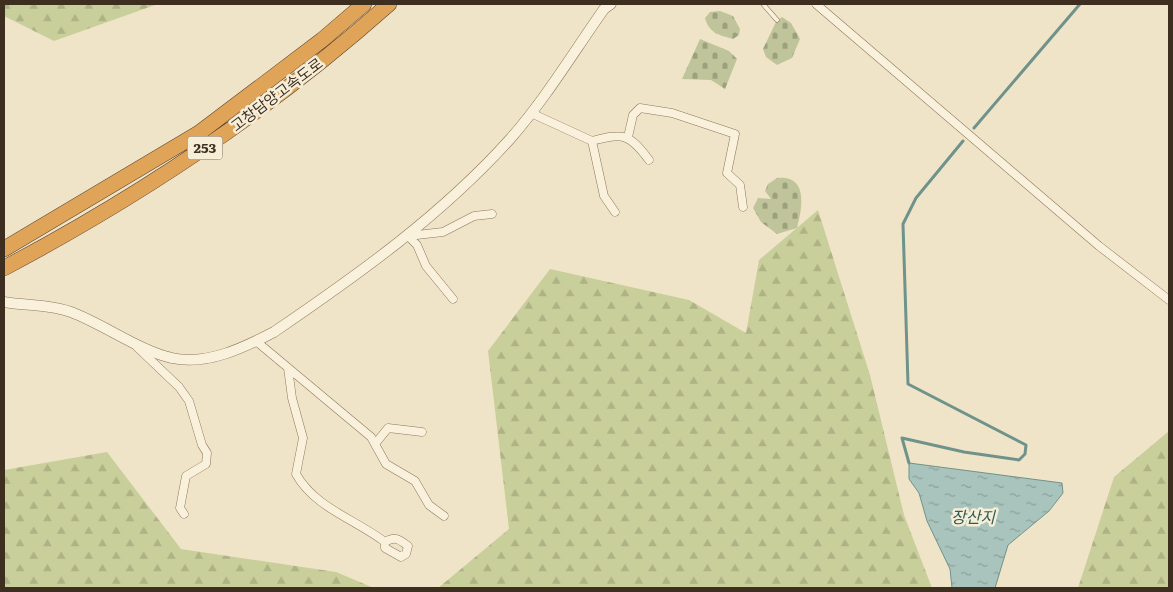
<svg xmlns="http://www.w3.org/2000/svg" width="1173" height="592" font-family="Literata,'Noto Sans KR',serif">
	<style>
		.forest { fill: url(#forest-firs) }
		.cemetery { fill: url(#cemetery-stones) }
		.water { fill: url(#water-ripples); stroke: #6f938a }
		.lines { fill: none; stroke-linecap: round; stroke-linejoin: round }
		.stream { stroke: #6f938a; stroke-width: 3 }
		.service-casing { stroke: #8d765c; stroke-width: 5 }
		.minor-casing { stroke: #8d765c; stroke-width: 9 }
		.tertiary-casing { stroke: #8d765c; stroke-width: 11 }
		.motorway-casing { stroke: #5b4430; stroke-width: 16 }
		.service { stroke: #faf1dc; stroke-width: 4 }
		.minor { stroke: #faf1dc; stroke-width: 8 }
		.tertiary { stroke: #faf1dc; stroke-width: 10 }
		.motorway { stroke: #e0a458; stroke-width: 15 }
		.labels { text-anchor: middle; stroke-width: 5; stroke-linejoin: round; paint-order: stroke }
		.shield { fill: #f7eed8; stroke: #756857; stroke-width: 1 }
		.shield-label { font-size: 14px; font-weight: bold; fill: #3d2e20 }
		.street-label { font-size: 15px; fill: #3d2e20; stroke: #f7eed8 }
		.water-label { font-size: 16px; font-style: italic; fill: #2f5d5a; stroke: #f7eed8 }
	</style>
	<defs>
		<pattern id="forest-firs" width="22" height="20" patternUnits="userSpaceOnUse" patternTransform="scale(1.25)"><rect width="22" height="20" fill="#c9cf9b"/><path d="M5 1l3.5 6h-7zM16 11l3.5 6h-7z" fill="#aeb285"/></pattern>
		<pattern id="cemetery-stones" width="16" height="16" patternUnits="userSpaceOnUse" patternTransform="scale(1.25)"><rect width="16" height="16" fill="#bfc49a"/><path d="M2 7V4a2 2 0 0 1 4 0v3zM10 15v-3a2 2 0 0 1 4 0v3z" fill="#9ca07d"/></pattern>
		<pattern id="water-ripples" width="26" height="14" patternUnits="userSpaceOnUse" patternTransform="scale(1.25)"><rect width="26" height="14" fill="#a9c4bc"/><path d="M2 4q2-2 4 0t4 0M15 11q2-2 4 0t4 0" fill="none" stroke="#8ba098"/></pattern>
	</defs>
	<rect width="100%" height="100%" fill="#f0e4c8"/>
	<path class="forest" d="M4 4H158L54 41 4 16Z
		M818 210 870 375 904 515 932 588H438L509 529 488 351 550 269 689 300 746 333 759 260Z
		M1169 431V588H1078L1114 477Z
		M107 452 181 549 336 572 374 588H4V470Z"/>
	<path class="cemetery" d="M720 11 733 16 740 29 739 35 733 39C719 35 709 33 705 18L710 12Z
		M782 17 791 23 800 39 792 58 777 65 766 57 763 49 776 22Z
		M700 39 729 51 737 59 725 89 711 80 682 79Z
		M777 178C809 175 802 208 797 228L777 234 761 222 753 208 758 198 771 199 765 191 768 184Z"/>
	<path class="water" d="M909 463 1062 483 1063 493 1049 511 1008 545 995 588H952L950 569 927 521 919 493 909 479Z"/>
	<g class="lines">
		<path class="stream" d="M974 128 1080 4
			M909 463 902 438 964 452 1019 460 1025 454 1026 445 908 384 903 224 916 198 963 141"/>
		<g class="service-casing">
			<path id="service" d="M763 4 777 20"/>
		</g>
		<g class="minor-casing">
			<path id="minor" d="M816 4 1099 246 1169 300
				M531 113 592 141 604 196 615 212
				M628 137 633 115 640 108 672 113 735 134 727 173 740 185 743 207
				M592 141C623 133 629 133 649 160
				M408 236 443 232 474 216 492 214
				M408 236 417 245 426 266 453 299
				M256 341 371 437 386 464 415 481 429 505 444 516
				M137 347 179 387 189 401 202 445 207 453 206 464 186 476 180 508 184 514
				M288 368 292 398 303 438 296 474C315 508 355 519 385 542V548L401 557 406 554 408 546C399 539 395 536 385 542
				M375 444 388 428 422 432"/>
		</g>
		<g class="tertiary-casing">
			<path id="tertiary" d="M4 302C27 306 49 304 71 312 103 324 142 352 172 358 207 366 245 347 274 332 359 274 442 215 511 138 546 98 573 53 604 9L611 4"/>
		</g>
		<g class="motorway-casing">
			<path id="motorway" d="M4 249 199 133 322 40 364 4
				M4 268C142 195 272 108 389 4"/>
		</g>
		<use href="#service" class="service"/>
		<use href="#minor" class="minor"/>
		<use href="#tertiary" class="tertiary"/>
		<use href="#motorway" class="motorway"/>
	</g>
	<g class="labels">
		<rect class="shield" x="187.5" y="136.5" width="35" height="23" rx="4"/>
		<g class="shield-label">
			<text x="205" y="153">253</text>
		</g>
		<g class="street-label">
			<text transform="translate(277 95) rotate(-37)" y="5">고창담양고속도로</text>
		</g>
		<g class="water-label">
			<text x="973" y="523">장산지</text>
		</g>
	</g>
	<rect width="1173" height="592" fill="none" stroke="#3d2e20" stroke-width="10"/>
</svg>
